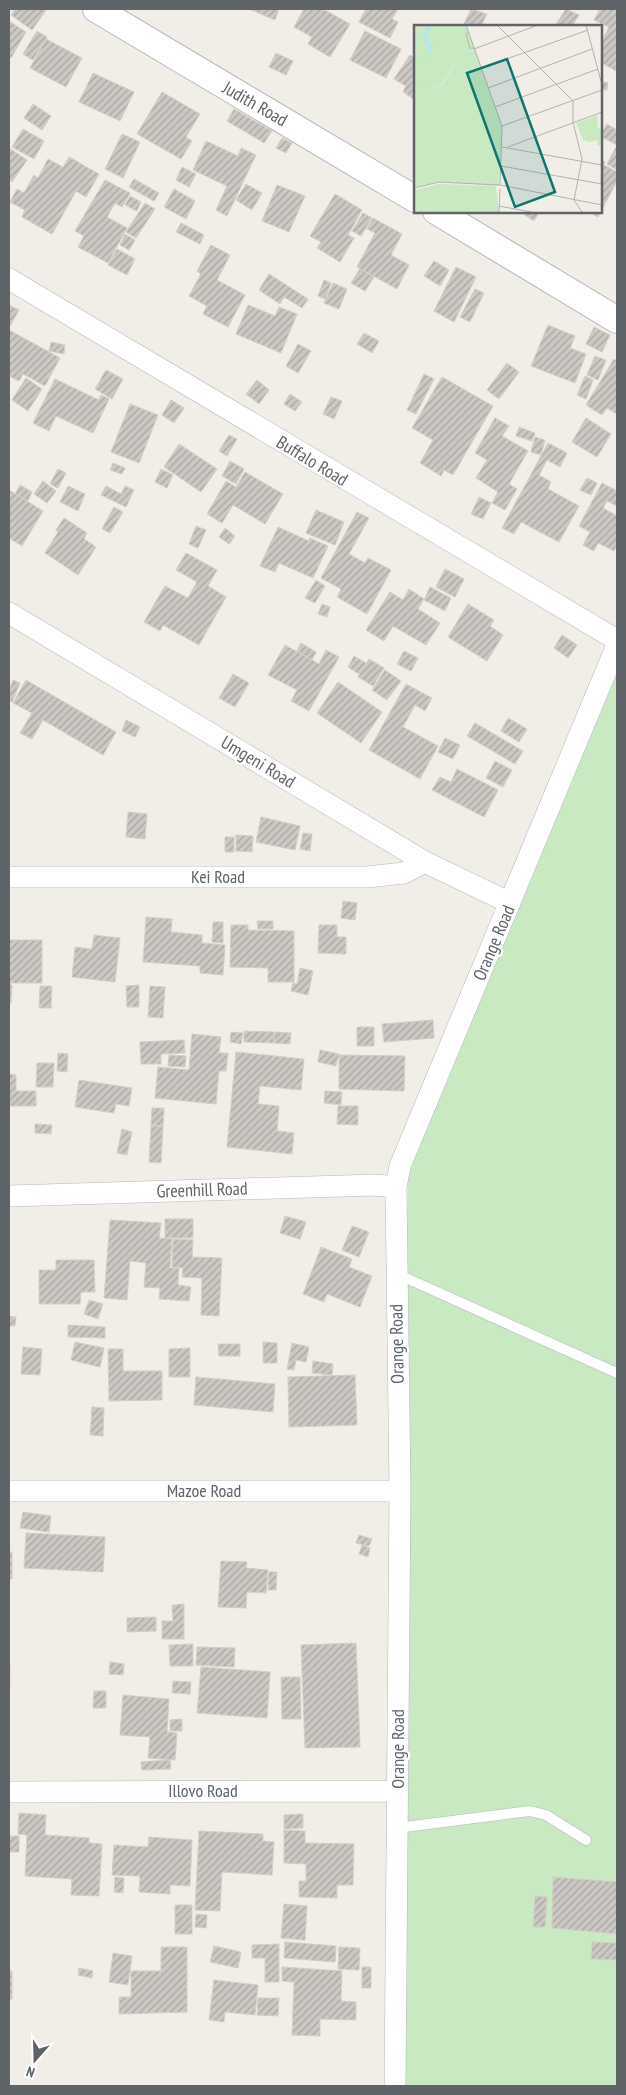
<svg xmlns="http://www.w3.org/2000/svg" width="626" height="2095" font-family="'PT Sans Narrow',sans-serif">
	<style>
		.garden { fill: #c9e9c3 }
		.building { fill: url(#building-hatch); stroke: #d6cec5 }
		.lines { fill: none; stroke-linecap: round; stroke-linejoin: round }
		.service-casing { stroke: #b4b8bc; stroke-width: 11 }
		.minor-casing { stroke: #b4b8bc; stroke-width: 22 }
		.tertiary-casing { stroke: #b4b8bc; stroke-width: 28 }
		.service { stroke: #fff; stroke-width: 10 }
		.minor { stroke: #fff; stroke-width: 21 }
		.tertiary { stroke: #fff; stroke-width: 26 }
		.labels { text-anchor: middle; stroke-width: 4.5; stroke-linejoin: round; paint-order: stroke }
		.street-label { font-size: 18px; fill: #5e6468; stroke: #fff }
		.inset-river { fill: none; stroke: #a9e6ff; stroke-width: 2.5 }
		.inset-road { fill: none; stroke: #b2b2b0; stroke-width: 1 }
		.view { fill: #0f766e; fill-opacity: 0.15; stroke: #0f766e; stroke-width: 2.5 }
		.inset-edge { fill: none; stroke: #5e6468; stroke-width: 2.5 }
	</style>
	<defs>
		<pattern id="building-hatch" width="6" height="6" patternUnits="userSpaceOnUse" patternTransform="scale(1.25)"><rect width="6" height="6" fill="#ccc8c3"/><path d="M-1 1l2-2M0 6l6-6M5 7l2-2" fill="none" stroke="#a9a6a2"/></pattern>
	</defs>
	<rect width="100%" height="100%" fill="#f1ede7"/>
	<path class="garden" d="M617 660V2086H398L408 1170Z"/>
	<path class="building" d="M15 9H47L32 30 11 15Z
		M249 9H279L275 20Z
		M304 9H323L350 24 330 57 308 44 312 37 294 27Z
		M366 9H398L392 19 398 22 390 38 359 22Z
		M471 9 487 14 481 26H463Z
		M566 9 579 15 572 26H555Z
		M600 9H617L616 71 600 62V45L609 27 594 20Z
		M9 21 26 32 11 58 9 56Z
		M37 31 47 37 33 60 23 54Z
		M365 31 401 49 386 78 350 60Z
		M46 39 82 58 66 87 30 68Z
		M276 53 293 61 286 75 269 67Z
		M410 55 415 58V100L403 92 406 86 394 79Z
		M93 73 134 92 120 121 79 102Z
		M600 81 608 83 607 90 600 89Z
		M162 92 200 114 186 137 192 141 181 159 137 134Z
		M33 104 51 116 42 130 24 118Z
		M234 109 272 131 264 143 227 121Z
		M607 124 617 130V170L607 164 617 145 600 136Z
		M23 129 44 141 34 159 12 147Z
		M122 134 140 142 123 178 105 169Z
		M282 138 292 143 286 153 276 148Z
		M206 141 238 156 241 148 256 155 227 216 216 210 227 186 193 170Z
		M9 148 27 160 12 182 9 179Z
		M69 157 99 174 86 197 76 191 52 234 22 217 25 210 10 202 17 189 24 193 34 175 38 178 48 159 63 167Z
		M600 159 605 162 604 165 617 172V181L598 217 587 211H600Z
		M182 167 196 174 189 187 176 180Z
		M134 179 159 193 154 201 129 187Z
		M105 180 130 193 122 207 115 203 107 217 127 228 108 263 78 247 84 236 75 231Z
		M246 184 262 193 252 210 236 200Z
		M277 185 305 196 289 232 262 221Z
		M174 189 195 201 186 219 164 207Z
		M335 194 362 210 348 235 354 238 340 262 317 248 321 242 310 236Z
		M130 196 141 202 137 211 125 205Z
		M145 203 155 209 136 238 126 232Z
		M519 211H540L534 221Z
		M363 213 372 218 361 236 352 231Z
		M373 218 402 234 391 255 409 265 397 289 357 267 375 233 367 229Z
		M181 223 204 235 200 244 176 232Z
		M125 234 135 240 129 250 120 245Z
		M211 245 230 255 217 280 245 295 228 327 203 314 207 306 189 296 201 274 197 271Z
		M117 249 135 259 127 275 108 265Z
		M434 261 449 270 440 286 424 276Z
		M456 267 476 277 454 322 434 311Z
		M360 269 374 277 365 291 351 283Z
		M269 274 308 299 302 308 284 297 280 304 259 290Z
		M324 280 331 283 325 299 318 296Z
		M333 283 347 289 339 309 324 303Z
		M475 289 484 293 470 322 460 317Z
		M9 305 19 310 9 328Z
		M248 305 275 316 279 307 297 314 281 353 236 334Z
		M548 325 575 336 570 348 586 354 575 383 531 366Z
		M594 327 610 335 602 352 586 344Z
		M9 330 60 358 45 386 23 374 19 381 9 376Z
		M364 333 379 341 372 353 357 344Z
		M51 342 65 345 64 354 49 351Z
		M298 344 311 351 298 373 286 366Z
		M595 356 606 360 598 380 587 375Z
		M614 359 617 361V414L607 408 602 415 586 405Z
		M507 363 519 372 499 399 487 390Z
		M106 370 123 379 112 399 95 389Z
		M424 374 434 379 416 414 407 410Z
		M585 376 593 380 586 399 577 395Z
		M442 377 493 406 453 475 444 470 441 476 420 463 433 440 412 428Z
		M26 378 42 389 28 411 12 400Z
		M55 379 99 400 101 395 109 399 93 433 56 416 49 431 33 423Z
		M257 380 269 390 259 404 246 394Z
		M290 394 302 402 295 411 284 404Z
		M331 397 342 401 334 419 323 414Z
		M171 400 184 408 174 423 162 415Z
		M130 404 158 415 139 463 111 452Z
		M495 418 509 426 502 436 528 451 509 484 517 489 505 510 492 503 498 492 476 478 487 460 475 453Z
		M586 418 611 434 597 457 572 442Z
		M519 427 535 433 532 441 516 436Z
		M229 435 237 439 227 456 219 451Z
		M535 437 545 440 541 455 531 452Z
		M548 443 567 453 560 467 547 460 539 475 551 482 548 489 579 506 559 542 521 522 514 534 502 528Z
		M179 444 217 469 201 492 164 467Z
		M230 461 244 469 236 484 222 476Z
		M113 463 125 468 122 474 110 470Z
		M58 469 66 473 58 488 50 484Z
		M161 469 173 475 167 488 155 482Z
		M245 472 283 494 265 524 233 505 222 523 207 514 226 481 236 487Z
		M587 478 597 483 591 495 580 490Z
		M43 481 56 491 47 503 34 494Z
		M602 483 617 491V506L607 501 603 508 617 516V545L614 551 598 543 594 551 583 545 590 532 579 526Z
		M20 485 32 492 28 501 15 494Z
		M68 486 85 494 78 511 60 502Z
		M106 486 121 494 125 486 134 490 126 507 101 495Z
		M9 490 43 511 22 546 9 538Z
		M479 497 491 503 483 519 471 514Z
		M114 507 123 512 110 533 102 529Z
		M316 510 344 522 335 545 306 533Z
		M357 512 369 518 349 554 365 563 368 558 391 570 367 614 337 597 341 589 321 578Z
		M64 518 87 533 84 539 96 547 78 575 45 553 58 532 56 530Z
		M196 526 206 530 198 548 189 544Z
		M278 527 309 541 310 538 328 546 313 578 279 563 275 572 260 566Z
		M225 528 235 536 229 544 219 537Z
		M186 553 217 570 208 586 226 597 199 645 163 625 160 631 144 622 165 586 188 598 197 582 176 570Z
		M445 569 464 579 455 597 436 587Z
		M316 580 325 586 315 603 305 598Z
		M430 587 451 598 445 611 424 600Z
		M409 589 424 599 418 609 440 623 426 645 393 626 384 641 366 630 390 592 403 600Z
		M322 604 330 607 327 617 318 614Z
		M468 604 494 620 490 626 503 635 487 661 448 637Z
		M562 635 577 645 568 658 554 648Z
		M301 643 316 652 312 660 297 651Z
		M285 645 319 664 326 650 339 657 309 711 291 701 297 690 268 675Z
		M404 651 418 658 411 671 397 664Z
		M354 656 366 663 359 674 348 667Z
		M369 659 384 668 373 686 358 677Z
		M385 670 401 681 387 700 372 690Z
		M233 674 249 683 235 707 219 698Z
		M13 680 20 683 12 702 9 700V690Z
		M26 680 116 732 103 755 43 720 32 739 20 733 32 713 13 703Z
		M338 682 382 712 361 743 317 713Z
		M406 684 432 698 425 711 415 705 403 727 438 746 420 779 369 750Z
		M508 718 527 729 519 742 501 731Z
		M126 720 140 727 135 737 122 731Z
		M475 723 523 751 515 764 467 736Z
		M445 738 460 745 453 759 438 752Z
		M495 761 512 770 503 787 486 778Z
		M457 769 498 790 484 817 432 790 440 777 451 782Z
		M128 812 147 814 145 839 126 837Z
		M261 817 300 826 295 850 256 842Z
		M303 833 312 834 310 851 300 849Z
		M236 835 253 836 252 852 236 851Z
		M225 837H234V852H225Z
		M343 901 357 903 355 920 341 918Z
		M146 917 172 919 171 932 202 935V943L225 945 223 975 200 973V966L143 962Z
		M257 921H273V929H258Z
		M213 922H223V943L212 942Z
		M231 925H248V930L294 931V982H268V968L230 967Z
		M319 925H337V937H346V954L318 953Z
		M94 935 120 938 115 982 72 977 75 947 92 949Z
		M9 940H42V983H9Z
		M300 968 313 971 308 995 291 991 293 983 297 984Z
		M9 984 12 985 11 1003H9Z
		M139 985V1007H127L126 986Z
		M40 986H52L51 1008H39Z
		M150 986 165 987 163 1018 148 1017Z
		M433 1020 434 1038 384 1042 382 1024Z
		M357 1027H374V1046H357Z
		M244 1031 274 1032V1043L244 1042Z
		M231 1032 243 1033 241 1044 230 1042Z
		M274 1032 291 1033 290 1044 274 1043Z
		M192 1034 221 1037 219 1053H228L226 1071H219L216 1104 155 1098 158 1067 189 1070Z
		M184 1040 185 1053 161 1054V1064H141L140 1042Z
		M320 1050 339 1054 336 1066 318 1062Z
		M236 1052 304 1059 301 1090 260 1086 258 1104 279 1106 277 1131 294 1133 292 1154 227 1147Z
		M58 1053 68 1054 67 1072 57 1071Z
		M169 1055 186 1056 185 1067 168 1066Z
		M339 1055 405 1056 404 1091 339 1089Z
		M37 1063H54L53 1087H36Z
		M9 1074 16 1075V1091H36V1106H9Z
		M79 1080 132 1088 129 1106 116 1104 114 1113 75 1107Z
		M325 1091 342 1092 341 1105 324 1103Z
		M338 1106H358V1125L337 1124Z
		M152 1108H164L163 1126H151Z
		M35 1124 52 1125 51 1134 35 1133Z
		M151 1126H163L161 1163 149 1162Z
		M122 1129 132 1132 127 1155 117 1153Z
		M285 1216 306 1222 300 1239 280 1233Z
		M165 1219H193V1238H165Z
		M110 1220 161 1223 159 1238 172 1239 170 1268H179L178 1285 191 1287 189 1301 159 1299 160 1288 144 1287 146 1263 130 1261 127 1300 104 1298Z
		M352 1226 369 1232 359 1257 342 1250Z
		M173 1239 193 1240 192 1257 222 1258 219 1316 201 1315 202 1278 182 1277 183 1268 172 1267Z
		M321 1247 352 1259 349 1267 372 1276 360 1307 327 1294 324 1302 303 1294Z
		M56 1260H94L95 1292H81L80 1304H39V1270H56Z
		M89 1300 103 1304 98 1319 84 1314Z
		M9 1316 16 1317 15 1326H9Z
		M68 1325 105 1327V1338L68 1337Z
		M75 1342 104 1348 100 1367 71 1360Z
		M263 1342 277 1343V1363H263Z
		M292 1343 309 1347 306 1362 296 1360 294 1370 287 1369Z
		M218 1344H240V1356H219Z
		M23 1347 42 1349 40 1375 21 1374Z
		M190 1348V1377H169V1349Z
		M108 1349H123V1371H162V1400L109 1401Z
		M313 1361 333 1364 332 1375 312 1373Z
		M355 1375 357 1425 289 1427 288 1377Z
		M196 1377 275 1384 273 1412 194 1405Z
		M92 1407 104 1408 103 1436 90 1435Z
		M23 1512 51 1516 49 1532 20 1528Z
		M26 1533 105 1537 103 1572 24 1568Z
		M359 1535 372 1539 369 1546 356 1543Z
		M362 1545 370 1548 368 1557 359 1554Z
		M9 1552H12V1579H9Z
		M221 1561 247 1562 246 1568 268 1570 266 1593 247 1592 246 1608 218 1607Z
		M269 1572H277L276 1590H268Z
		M184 1604V1639H162V1621H173L172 1605Z
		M156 1617V1631L127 1632V1618Z
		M356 1643 360 1747 305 1748 301 1645Z
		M193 1644V1666H170L169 1645Z
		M197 1647 235 1648 234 1667 196 1665Z
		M110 1662 124 1664 123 1675 109 1674Z
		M9 1664H10L9 1724Z
		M201 1667 270 1672 267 1718 197 1713Z
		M281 1677H300L301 1719H282Z
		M173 1681 191 1682 190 1694 172 1693Z
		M94 1691H106V1708H93Z
		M123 1695 169 1699 167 1732 177 1733 175 1760 148 1758 150 1737 120 1735Z
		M182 1719V1731H170V1720Z
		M170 1760 171 1769 142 1770 141 1762Z
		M19 1813 46 1815 45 1835 89 1838V1843L102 1844 99 1896 71 1895 72 1879 25 1876 27 1835 18 1834Z
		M303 1814V1828L284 1829V1815Z
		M284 1830 305 1831V1843L354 1844 353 1885H337V1898L299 1897V1881H306V1864L284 1863Z
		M199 1831 263 1834V1841L274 1842 272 1875 222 1872 220 1911 195 1910Z
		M9 1836H19V1852H9Z
		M149 1837 192 1840 190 1886 170 1885V1894L139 1892 140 1876 112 1875 114 1845 148 1847Z
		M115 1877 124 1878 123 1893 114 1892Z
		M553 1877 617 1882V1934L552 1928Z
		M535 1896 547 1897 545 1927H533Z
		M284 1904 307 1906 305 1940 281 1938Z
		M175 1905H192V1934H175Z
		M196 1914 207 1915 206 1928 195 1927Z
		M285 1942 336 1946 335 1962 284 1958Z
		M592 1942 617 1943V1960L591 1959Z
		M279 1944V1982H265V1958H252V1945Z
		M214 1946 241 1952 238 1968 210 1962Z
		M161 1947H187V2012L119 2014V1997H131V1971H161Z
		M339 1947 360 1948 359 1970 338 1969Z
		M113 1953 132 1956 128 1985 109 1982Z
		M282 1967 342 1971 341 2001 356 2002V2020L320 2019V2036L292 2035 294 1982 282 1981Z
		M362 1967H371V1988H362Z
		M79 1968 93 1971 92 1978 78 1975Z
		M9 1971H12V1999H9Z
		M214 1980 258 1985 255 2015 225 2012 224 2022 209 2020Z
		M258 1998H279L278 2016 257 2015Z"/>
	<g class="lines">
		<g class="service-casing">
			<path id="service" d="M397 1274 617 1373
				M397 1828 530 1811 546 1815 586 1840"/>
		</g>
		<g class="minor-casing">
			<path id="minor" d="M9 279 617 640
				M9 613 425 862 510 903
				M9 877H367L404 873 425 862
				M9 1196 375 1185 396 1187
				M9 1491H400
				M9 1792 398 1791
				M395 2086 400 1491 396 1187 400 1166 617 645"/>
		</g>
		<g class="tertiary-casing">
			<path id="tertiary" d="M96 9 415 199
				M436 211 617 320"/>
		</g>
		<use href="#service" class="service"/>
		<use href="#minor" class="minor"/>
		<use href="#tertiary" class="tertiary"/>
	</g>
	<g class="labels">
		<g class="street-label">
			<text transform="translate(255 104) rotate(30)" y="6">Judith Road</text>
			<text transform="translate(312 461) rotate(31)" y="6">Buffalo Road</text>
			<text transform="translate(258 762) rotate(31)" y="6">Umgeni Road</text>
			<text x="218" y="883">Kei Road</text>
			<text transform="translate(494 943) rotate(-67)" y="6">Orange Road</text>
			<text transform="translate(202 1190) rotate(-2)" y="6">Greenhill Road</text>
			<text transform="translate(397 1344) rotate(-91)" y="6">Orange Road</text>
			<text x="204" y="1497">Mazoe Road</text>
			<text transform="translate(398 1749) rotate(-90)" y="6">Orange Road</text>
			<text x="203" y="1797">Illovo Road</text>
		</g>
	</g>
	<g transform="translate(414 25)">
		<rect width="188" height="188" fill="#f1ede7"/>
		<path d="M0 0H52L61 25 49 27 27 60 7 68 0 77ZM25 159 82 161 85 187H0V165Z" fill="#c9e9c3"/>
		<path d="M17 25 29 40 16 57 0 59V37L16 31Z" fill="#c9e9c3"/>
		<path d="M61 25 88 102 85 161 23 157 0 163V77L7 68 28 60 49 27ZM184 90 183 101 187 105 186 121 183 120 184 115 175 117 169 115 162 98Z" fill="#c9e9c3"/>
		<path class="inset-river" d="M15 27 17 22 10 13 16 0"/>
		<path class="inset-road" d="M52 0 88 101 86 160M83 0 159 76V97L168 134 160 175 168 187M172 0 188 60M55 7 52 9 56 23H60M60 24 124 0M67 43 174 5M74 63 178 24M81 82 184 44M88 101 188 65M88 122 188 140M94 122 188 87M87 141 188 159M0 163 25 157 86 160 188 180M85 181 117 187M85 187 86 164"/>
		<path class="view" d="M93 34 141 167 101 182 53 48Z"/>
		<rect width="188" height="188" class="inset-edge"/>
	</g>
	<rect width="626" height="2095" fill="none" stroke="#5e6468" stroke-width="20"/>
	<g transform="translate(35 2060) rotate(200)" stroke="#ffffff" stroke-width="4" paint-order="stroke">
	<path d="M0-4L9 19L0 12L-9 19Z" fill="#5e6468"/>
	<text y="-8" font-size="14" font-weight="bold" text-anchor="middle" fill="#5e6468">N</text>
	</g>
</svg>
